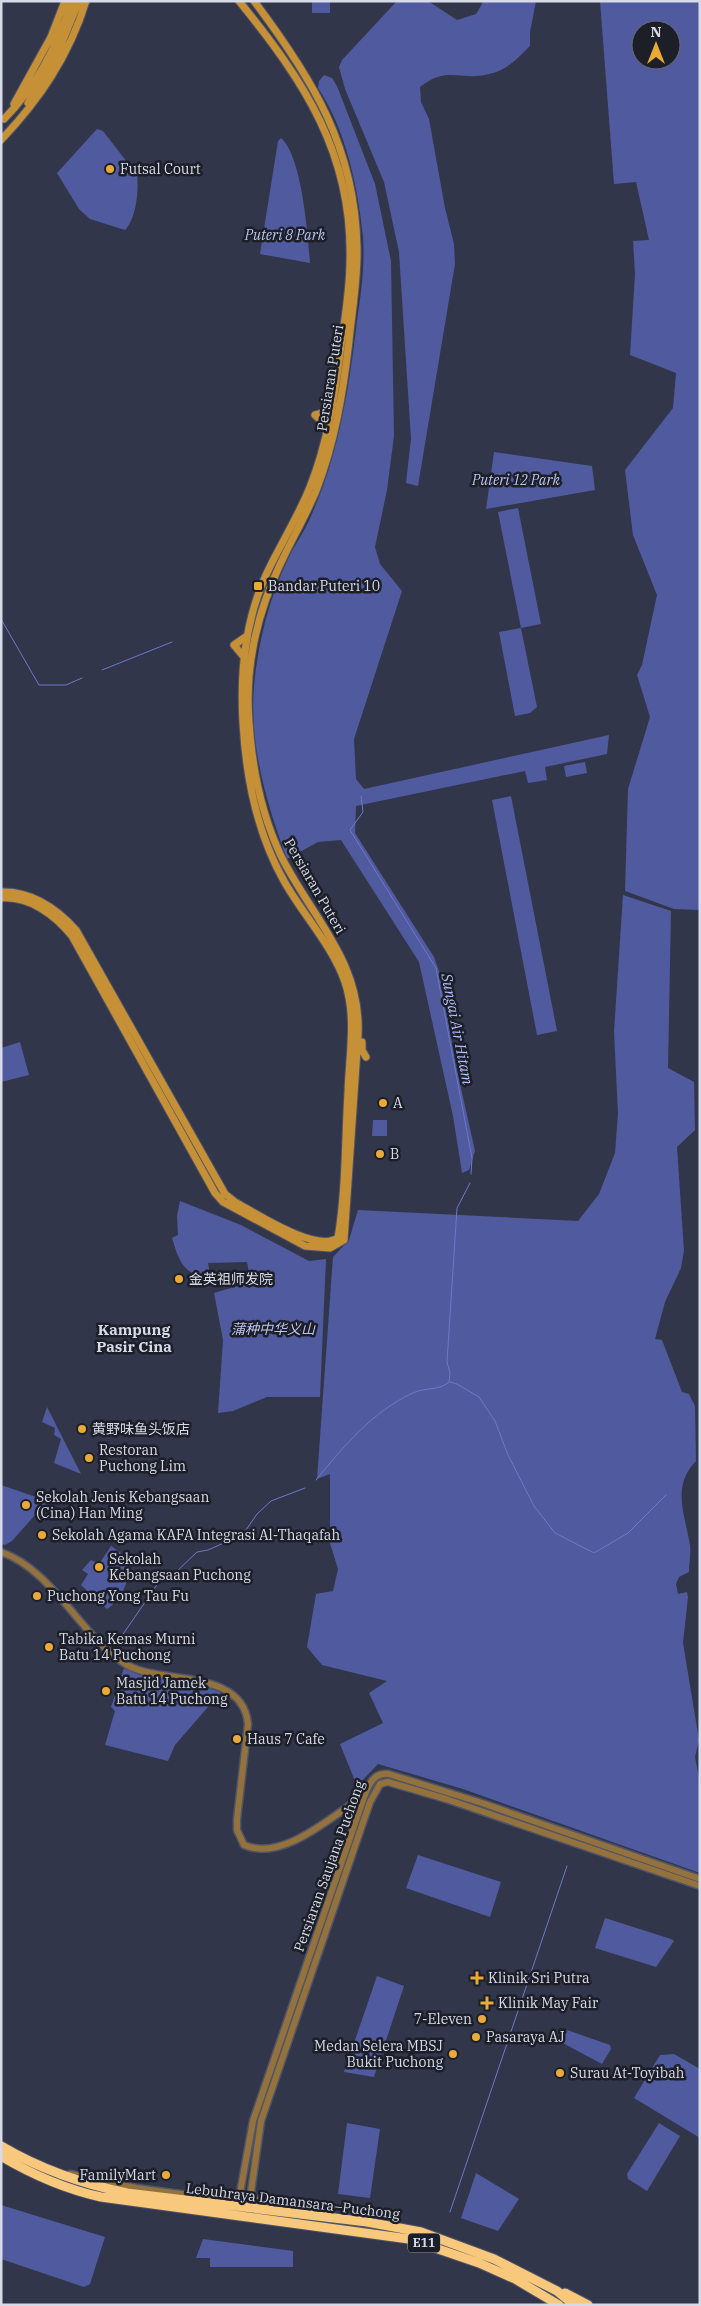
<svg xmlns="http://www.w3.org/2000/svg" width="701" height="2306" font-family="'IBM Plex Serif','Noto Sans SC',serif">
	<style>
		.green { fill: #505a9e; fill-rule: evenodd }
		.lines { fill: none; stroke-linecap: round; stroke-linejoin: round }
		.stream { stroke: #6d79c8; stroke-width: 1 }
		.tertiary-casing { stroke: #505467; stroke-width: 9 }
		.secondary-casing { stroke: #505467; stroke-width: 9 }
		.motorway-casing { stroke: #505467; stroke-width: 11 }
		.tertiary { stroke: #93723e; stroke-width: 6 }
		.secondary { stroke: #c69136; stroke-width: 7 }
		.motorway { stroke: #f8c87c; stroke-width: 9 }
		.poi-dot { fill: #eaaa38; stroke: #1c1e28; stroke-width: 2 }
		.labels { text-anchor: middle; stroke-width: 5; stroke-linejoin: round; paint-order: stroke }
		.shield { fill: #1c1e28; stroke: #9fa2ae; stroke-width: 1 }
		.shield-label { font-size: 12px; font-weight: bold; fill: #d7dae8 }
		.poi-label { font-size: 14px; fill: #d7dae8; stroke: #1c1e28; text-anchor: start }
		.park-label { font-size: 14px; font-style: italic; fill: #bbc4ee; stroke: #1c1e28 }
		.street-label { font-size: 14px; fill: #d7dae8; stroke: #1c1e28 }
		.water-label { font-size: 15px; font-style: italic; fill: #b2befd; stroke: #1c1e28 }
		.neighbourhood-label { font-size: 15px; font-weight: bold; fill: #d7dae8; stroke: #1c1e28 }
	</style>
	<rect width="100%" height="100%" fill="#32364b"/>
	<path class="green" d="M312 1H330V13H312Z
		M397 1H428L457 20 476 14 482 4V1H536L530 32V46C519 57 508 69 493 73 461 83 449 64 420 87L421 102 429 119 445 208 454 244 455 264 418 486 406 483 411 439 399 252 384 182 345 89 339 67 342 60Z
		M600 1H700V910L674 909 625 891 628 789 650 717 637 675 642 665 657 595 633 535 625 470 673 408 676 373 630 355 635 274 633 241 649 240 636 182 614 184ZM641 30H671V60H641Z
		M324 75 332 78 337 86 375 184 391 261 394 436 387 490 375 547 380 564 402 591 354 739 356 779 364 789 609 735 607 754 545 767 547 780 528 783 525 771 356 806 355 833 434 957 440 974 456 1066 475 1151 469 1170 462 1173 453 1116 419 962 341 840 318 842 287 859C267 805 249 745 254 686 258 643 269 598 288 559 295 544 305 531 311 516 339 454 349 388 357 321 361 294 365 265 363 237 358 187 346 130 318 88L319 81Z
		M97 129 103 131 137 175C139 191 136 219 125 230L90 219 79 209 57 173Z
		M281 138C302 156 308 235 310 263L260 254 278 141Z
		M494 452 592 466 595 490 486 509Z
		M518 508 541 624 521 628 537 707 530 713 515 716 499 632 521 628 498 512Z
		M585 762 587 773 566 777 564 766Z
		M511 796 557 1031 537 1035 492 800Z
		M623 895 671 911 668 1068 694 1082 695 1130 677 1147 684 1251 681 1268 665 1302 655 1339 662 1340 682 1392 689 1394 695 1406 696 1461C671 1487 685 1514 690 1545 691 1554 689 1564 689 1572L679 1577 676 1584 678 1594 687 1592 688 1597 683 1643 699 1740 695 1757 700 1783V1873L463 1789 378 1764 357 1786 340 1744 383 1723 369 1693 387 1681 322 1665 307 1647 316 1594 333 1591 338 1569 330 1543V1474L317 1479 333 1257 349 1240 358 1210 578 1221 599 1194 615 1153 618 1114 614 1032Z
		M20 1042 29 1075 1 1082V1048Z
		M373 1120H387V1136H372Z
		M180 1201 241 1225 309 1261 326 1259 320 1397H267L233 1411 218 1413 223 1340 214 1293 251 1282 247 1262 208 1263 211 1280C184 1273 180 1265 172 1238L178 1235 177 1216Z
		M47 1407 81 1474 54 1463 61 1439 54 1435 55 1428 42 1422Z
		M1 1485 39 1498 49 1506 35 1515 12 1541 5 1545 1 1544Z
		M111 1546 131 1560C130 1577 123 1599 107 1609L81 1585 88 1574 82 1570 91 1560 99 1564Z
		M124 1668 141 1675 185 1681 221 1692 175 1745 168 1761 105 1745 115 1711 111 1707Z
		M418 1855 501 1882 490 1917 406 1888Z
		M605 1918 671 1939 674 1941 656 1967 595 1948Z
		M377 1976 404 1986 374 2077 344 2072Z
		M567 2030 610 2045 611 2049 602 2064 559 2041 562 2033Z
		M674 2054 700 2069V2138L634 2098 660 2055Z
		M347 2123 380 2129 370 2198 338 2194Z
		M659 2123 680 2136 647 2191 628 2179 627 2174Z
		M476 2173 519 2199 498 2231 461 2218Z
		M1 2205 105 2237 90 2284 84 2287 1 2259Z
		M203 2239 293 2251V2267H210V2258H196Z"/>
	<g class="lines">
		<path class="stream" d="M1 619 39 685H66L82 678
			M102 670 172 642
			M361 796 363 812 350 830 436 968 472 1158 471 1174
			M450 1382 457 1384 479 1397 495 1421 508 1455 534 1506 555 1533 594 1553 628 1533 666 1495
			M316 1480C343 1447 373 1411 413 1393 425 1387 439 1391 449 1382L450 1373 447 1362 457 1208 470 1183
			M175 1573 197 1552 208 1550 235 1538 246 1530 257 1514 271 1501 305 1488
			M117 1643 163 1576
			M450 2212 567 1866"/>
		<g class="tertiary-casing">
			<path id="tertiary" d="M1 1552C54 1570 84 1642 129 1666 163 1684 243 1669 248 1724L237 1819V1830L244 1845C281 1861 326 1821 356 1801L363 1800
				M70 2174 136 2188 332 2214
				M229 2200 240 2193 253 2121 363 1800C368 1787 372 1772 389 1774L482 1803 700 1879
				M264 2204 254 2198 251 2192 261 2121 370 1802 380 1784 388 1782 446 1799 700 1886"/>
		</g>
		<g class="secondary-casing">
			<path id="secondary" d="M28 103 56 57 79 1
				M14 104 51 37 65 1
				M4 119C36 87 58 44 72 1
				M1 140C40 99 69 56 86 1
				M315 415 328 411 333 404
				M315 415 322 421 327 431
				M244 657 234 645 247 636
				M1 892C32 891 57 909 76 930L225 1194 235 1202C257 1214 316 1253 338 1238 346 1191 345 1141 348 1093 349 1057 357 1017 345 982 332 945 303 915 284 881 257 833 246 777 243 723 240 673 245 621 266 575 280 545 298 517 310 487 328 442 335 394 341 346 345 318 350 289 350 261 353 154 304 81 239 1
				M1 898C30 896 55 915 72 936L215 1193 223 1202 305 1246 330 1248 344 1240 358 1036C362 962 312 918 281 856 262 816 252 767 249 722 245 672 255 622 275 576 287 547 304 520 316 491 335 442 343 393 349 341 352 310 358 278 357 247 355 147 312 78 254 1
				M362 1042V1050L366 1057"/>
		</g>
		<g class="motorway-casing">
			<path id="motorway" d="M1 2146C40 2169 83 2184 127 2193L367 2222 421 2232 494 2259 557 2291 574 2305
				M1 2156C33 2175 66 2189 101 2197L409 2239 479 2263 515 2279 559 2305
				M565 2293 588 2305"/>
		</g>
		<use href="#tertiary" class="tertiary"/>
		<use href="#secondary" class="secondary"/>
		<use href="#motorway" class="motorway"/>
	</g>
	<g class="poi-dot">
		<circle cx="110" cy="169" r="5"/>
		<rect x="253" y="581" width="10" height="10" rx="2.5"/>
		<circle cx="383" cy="1103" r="5"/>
		<circle cx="380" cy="1154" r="5"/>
		<circle cx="179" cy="1279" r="5"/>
		<circle cx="82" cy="1429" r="5"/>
		<circle cx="89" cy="1458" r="5"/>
		<circle cx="26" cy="1505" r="5"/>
		<circle cx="42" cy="1535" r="5"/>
		<circle cx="99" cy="1567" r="5"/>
		<circle cx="37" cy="1596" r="5"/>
		<circle cx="49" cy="1647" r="5"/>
		<circle cx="106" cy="1691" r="5"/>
		<circle cx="237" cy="1739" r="5"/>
		<path d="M474.5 1970.5h5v5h5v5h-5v5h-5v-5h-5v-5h5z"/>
		<path d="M484.5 1995.5h5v5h5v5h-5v5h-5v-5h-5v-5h5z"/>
		<circle cx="482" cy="2019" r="5"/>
		<circle cx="476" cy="2037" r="5"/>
		<circle cx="453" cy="2054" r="5"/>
		<circle cx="560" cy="2073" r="5"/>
		<circle cx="166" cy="2175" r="5"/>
	</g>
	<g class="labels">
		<rect class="shield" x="408" y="2233.5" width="32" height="19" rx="4"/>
		<g class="shield-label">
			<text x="424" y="2247">E11</text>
		</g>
		<g class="poi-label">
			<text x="120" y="174">Futsal Court</text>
			<text x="268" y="591">Bandar Puteri 10</text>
			<text x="393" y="1108">A</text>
			<text x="390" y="1159">B</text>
			<text x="189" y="1284">金英祖师发院</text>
			<text x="92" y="1434">黄野味鱼头饭店</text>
			<text x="99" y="1455">Restoran<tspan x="99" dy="16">Puchong Lim</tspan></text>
			<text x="36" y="1502">Sekolah Jenis Kebangsaan<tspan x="36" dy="16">(Cina) Han Ming</tspan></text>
			<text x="52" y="1540">Sekolah Agama KAFA Integrasi Al-Thaqafah</text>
			<text x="109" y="1564">Sekolah<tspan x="109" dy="16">Kebangsaan Puchong</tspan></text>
			<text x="47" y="1601">Puchong Yong Tau Fu</text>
			<text x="59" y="1644">Tabika Kemas Murni<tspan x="59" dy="16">Batu 14 Puchong</tspan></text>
			<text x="116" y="1688">Masjid Jamek<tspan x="116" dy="16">Batu 14 Puchong</tspan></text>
			<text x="247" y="1744">Haus 7 Cafe</text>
			<text x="488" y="1983">Klinik Sri Putra</text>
			<text x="498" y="2008">Klinik May Fair</text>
			<text x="472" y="2024" text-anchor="end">7-Eleven</text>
			<text x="486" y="2042">Pasaraya AJ</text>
			<text x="443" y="2051" text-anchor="end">Medan Selera MBSJ<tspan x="443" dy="16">Bukit Puchong</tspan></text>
			<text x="570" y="2078">Surau At-Toyibah</text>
			<text x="156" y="2180" text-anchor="end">FamilyMart</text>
		</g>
		<g class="park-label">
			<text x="285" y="240">Puteri 8 Park</text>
			<text x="516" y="485">Puteri 12 Park</text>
			<text x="273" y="1334">蒲种中华义山</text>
		</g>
		<g class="street-label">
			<text transform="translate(330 378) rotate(-81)" y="5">Persiaran Puteri</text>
			<text transform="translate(315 886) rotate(60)" y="5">Persiaran Puteri</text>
			<text transform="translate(329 1866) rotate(-70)" y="5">Persiaran Saujana Puchong</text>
			<text transform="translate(293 2201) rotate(7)" y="5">Lebuhraya Damansara–Puchong</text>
		</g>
		<g class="water-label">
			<text transform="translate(457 1029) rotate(79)" y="5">Sungai Air Hitam</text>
		</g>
		<g class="neighbourhood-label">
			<text x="134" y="1335">Kampung<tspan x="134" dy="17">Pasir Cina</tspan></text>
		</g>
	</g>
	<rect width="701" height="2306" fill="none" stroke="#d7dae8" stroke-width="5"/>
	<g transform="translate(656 45)"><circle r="24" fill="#1c1e28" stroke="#676975"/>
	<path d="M0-4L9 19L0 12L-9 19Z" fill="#eaaa38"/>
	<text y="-8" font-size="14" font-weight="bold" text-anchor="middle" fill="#d7dae8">N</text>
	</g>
</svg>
